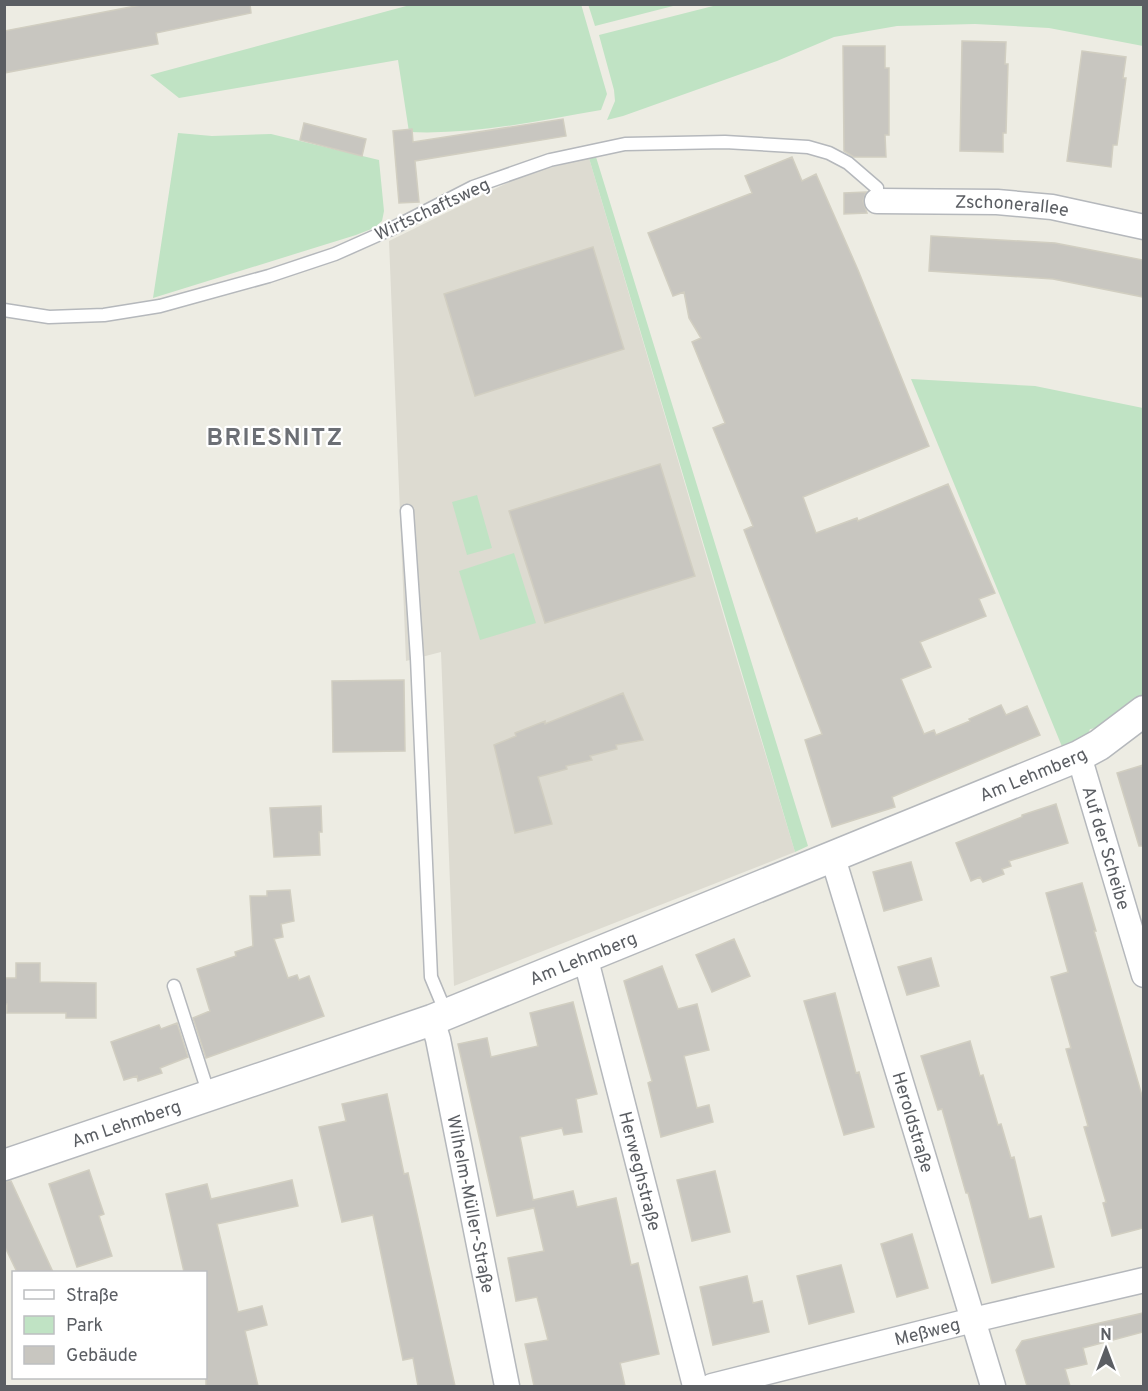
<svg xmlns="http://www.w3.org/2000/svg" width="1148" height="1391" font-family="Overpass,sans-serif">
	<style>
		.education { fill: #dddbd1 }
		.green { fill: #c0e3c4 }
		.building { fill: #c8c6c0; stroke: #d1cec1; stroke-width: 1.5 }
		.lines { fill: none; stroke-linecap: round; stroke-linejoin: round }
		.service-casing { stroke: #b5b8bc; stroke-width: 15 }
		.minor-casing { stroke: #b5b8bc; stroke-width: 27 }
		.tertiary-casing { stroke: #b5b8bc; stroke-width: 33 }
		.service { stroke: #fff; stroke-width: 12 }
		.minor { stroke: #fff; stroke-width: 24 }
		.tertiary { stroke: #fff; stroke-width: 30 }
		.labels { text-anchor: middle; stroke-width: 4.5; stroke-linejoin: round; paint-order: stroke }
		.street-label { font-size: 18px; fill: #5b5e63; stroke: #fff }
		.district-label { font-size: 24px; font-weight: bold; letter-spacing: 1.5px; fill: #6c6f75; stroke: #fff }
	</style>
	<rect width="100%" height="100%" fill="#edece3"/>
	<path class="education" d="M589 158 730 637 795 852 454 986 441 652 406 661 389 241 525 174Z"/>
	<path class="green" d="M581 4 607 94 601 110C538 121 473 135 409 132L398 60 179 98 150 75 410 5Z
		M588 4H677V5L595 26Z
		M717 5H1143V46L1049 28 975 24 897 26 834 37 777 61 623 116 607 120 615 101 614 90 599 35Z
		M178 133 212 136 271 134 379 160 384 211 382 221 374 228 356 235 153 298Z
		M596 157 808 846 795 852 589 158Z
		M911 379 1035 386 1143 408V698L1105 727 1090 729 1087 737 1063 749Z
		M477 495 492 548 467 555 452 502Z
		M514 553 536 623 480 640 459 571Z"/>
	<path class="building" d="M146 4H250L251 13 156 33 158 44 4 73V31Z
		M962 41 1006 42 1005 64H1008L1006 133H1003V152L960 151Z
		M843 46H885V68H889V135H885L886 157H854L844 151Z
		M1082 51 1126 57 1123 78H1126L1117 145H1113L1111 167 1067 161Z
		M563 119 566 136 415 161 419 202 399 203 393 131 412 129 413 142Z
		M304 123 366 139 362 156 300 140Z
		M792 157 802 181 816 174 858 270 929 446 803 497 816 533 857 518 858 521 948 484 995 593 979 599 986 616 920 642 931 667 901 679 924 734 934 730 936 735 970 721 969 719 1001 705 1006 715 1027 706 1040 735 892 797 895 807 832 827 805 740 822 734 744 530 753 526 713 428 725 423 692 342 701 338 689 318 684 292 673 296 648 233 752 193 745 176Z
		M866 192 863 201 867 213 844 214V193Z
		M931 236 1055 243 1143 260V297L1053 279 929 271Z
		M593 247 624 349 475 396 444 294Z
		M660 464 695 576 545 623 509 511Z
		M404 680 405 751 333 752 332 681Z
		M623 693 643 740 616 745 617 749 590 756 592 760 566 766 567 769 538 777 552 824 515 833 494 745 516 736 515 733 545 721V724Z
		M1143 765V846H1139L1117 773Z
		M1056 804 1068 843 1009 861 1011 866 1002 869 1004 874 983 882 980 877 971 881 956 843 1022 817V815Z
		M321 806 322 832H319L320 855 274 857 270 808Z
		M911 862 922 900 884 911 873 872Z
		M1082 883 1096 931H1094L1143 1099V1228L1112 1236 1103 1203 1106 1202 1084 1127 1088 1126 1066 1049 1071 1048 1051 977 1068 972 1046 893Z
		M290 890 294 921 281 924 283 937 274 939 288 978 297 975 299 980 309 976 324 1016 206 1058 193 1018 210 1011 197 969 236 956 235 952 253 946 250 896H267V891Z
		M734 939 750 976 712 992 696 955Z
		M931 958 939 986 907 995 898 967Z
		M16 963H40V982L96 983V1018H66V1013H7V1004H4V978H16Z
		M662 966 678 1009 697 1004 709 1050 684 1056 697 1108 709 1105 713 1122 661 1137 648 1083 652 1081 624 981Z
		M835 993 856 1073 859 1072 874 1127 844 1135 804 1001Z
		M573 1002 597 1094 576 1099 582 1132 564 1135 562 1128 520 1137 533 1200 573 1191 577 1207 616 1198 631 1265 638 1263 659 1354 620 1363 625 1386H534L525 1344 548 1340 537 1297 516 1301 508 1258 544 1251 534 1208 497 1216 458 1044 487 1038 491 1057 538 1046 530 1013Z
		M177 1023 188 1057 160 1068 162 1073 138 1081 137 1076 124 1080 111 1042 159 1025 161 1029Z
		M970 1041 980 1076 983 1075 998 1125 1001 1124 1011 1158 1014 1157 1029 1219 1041 1216 1054 1267 992 1283 968 1193H966L942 1109 938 1110 921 1056Z
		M387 1094 404 1174 408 1173 455 1386H418L413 1358 403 1360 373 1215 342 1222 319 1127 346 1121 342 1104Z
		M89 1170 104 1214 99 1216 112 1256 77 1267 49 1184Z
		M715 1171 730 1232 692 1241 677 1180Z
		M292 1180 298 1206 217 1224 238 1312 262 1306 267 1325 245 1331 258 1386H206V1272H184L166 1194 207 1184 211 1199Z
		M11 1181 53 1272H17L4 1245V1182Z
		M912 1234 928 1288 897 1297 881 1244Z
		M841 1265 854 1312 809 1324 797 1276Z
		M747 1276 753 1303 762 1301 769 1332 713 1345 700 1287Z
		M1143 1313V1332L1083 1348 1087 1364 1065 1369 1070 1386H1027L1016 1350 1022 1341Z"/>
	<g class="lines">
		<g class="service-casing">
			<path id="service" d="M4 310 49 317 104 315 160 306 269 276 335 254 389 230 473 187 550 160 625 144 725 142 808 147 829 153 848 163 877 188V201
				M407 511 417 658 431 977 446 1013
				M174 986 209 1095"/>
		</g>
		<g class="minor-casing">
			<g id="minor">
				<path id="s1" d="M877 201 997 202 1052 207 1144 227"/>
				<path id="s2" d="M1079 756 1144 975"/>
				<path id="s3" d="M833 858 993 1386"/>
				<path id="s4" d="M585 956 695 1386"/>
				<path id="s5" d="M432 1020 438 1039 507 1386"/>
				<path id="s6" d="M712 1386 973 1320 1144 1280"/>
			</g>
		</g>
		<g class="tertiary-casing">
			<g id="tertiary">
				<path id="s7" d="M4 1165 432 1020 1079 756 1099 745 1144 711"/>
			</g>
		</g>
		<use href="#service" class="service"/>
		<use href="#minor" class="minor"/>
		<use href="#tertiary" class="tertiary"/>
	</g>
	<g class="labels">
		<g class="street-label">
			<text dy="6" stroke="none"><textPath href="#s1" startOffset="135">Zschonerallee</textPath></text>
			<text transform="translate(432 209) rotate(-25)" y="6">Wirtschaftsweg</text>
			<text dy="6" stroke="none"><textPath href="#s7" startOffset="1101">Am Lehmberg</textPath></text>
			<text dy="6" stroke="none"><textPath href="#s2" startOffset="96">Auf der Scheibe</textPath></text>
			<text dy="6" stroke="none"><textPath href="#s7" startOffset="615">Am Lehmberg</textPath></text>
			<text dy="6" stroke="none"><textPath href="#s3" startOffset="276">Heroldstraße</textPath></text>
			<text dy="6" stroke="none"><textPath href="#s7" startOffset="129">Am Lehmberg</textPath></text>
			<text dy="6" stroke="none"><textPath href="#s4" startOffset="222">Herweghstraße</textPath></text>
			<text dy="6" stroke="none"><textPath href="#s5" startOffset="188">Wilhelm-Müller-Straße</textPath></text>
			<text dy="6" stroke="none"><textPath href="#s6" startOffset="222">Meßweg</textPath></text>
		</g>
		<g class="district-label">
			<text x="275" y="445">BRIESNITZ</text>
		</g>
	</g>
	<rect width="1148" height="1391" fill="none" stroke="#5b5e63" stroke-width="12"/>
	<rect x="12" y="1271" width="195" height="108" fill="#ffffff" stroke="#bdbfc1" stroke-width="1.5"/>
	<rect x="24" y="1290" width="30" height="9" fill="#ffffff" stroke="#bdbfc1" stroke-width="1.5"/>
	<text x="66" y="1301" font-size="18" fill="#5b5e63">Straße</text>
	<rect x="24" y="1316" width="30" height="18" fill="#c0e3c4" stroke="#bdbfc1" stroke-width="1.5"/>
	<text x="66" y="1331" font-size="18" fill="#5b5e63">Park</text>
	<rect x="24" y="1346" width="30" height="18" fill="#c8c6c0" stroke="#bdbfc1" stroke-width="1.5"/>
	<text x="66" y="1361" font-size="18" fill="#5b5e63">Gebäude</text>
	<g transform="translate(1106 1349)" stroke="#ffffff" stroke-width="4.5" paint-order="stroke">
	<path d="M0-4.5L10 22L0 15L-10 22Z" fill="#5b5e63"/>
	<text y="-9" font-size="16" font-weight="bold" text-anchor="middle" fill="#5b5e63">N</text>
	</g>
</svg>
